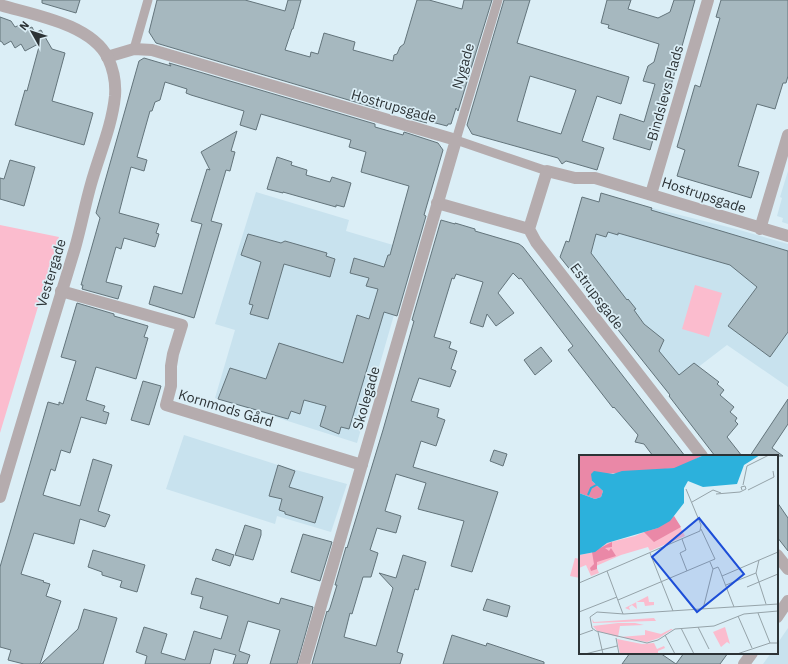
<svg xmlns="http://www.w3.org/2000/svg" width="788" height="664" font-family="'IBM Plex Sans',sans-serif">
	<style>
		.built { fill: #c8e2ee }
		.green { fill: #fbbcce }
		.building { fill: #a6b8bf; stroke: #63747b; fill-rule: evenodd }
		.lines { fill: none; stroke-linecap: round; stroke-linejoin: round }
		.pedestrian { stroke: #b5acae; stroke-width: 9 }
		.minor { stroke: #b5acae; stroke-width: 12 }
		.tertiary { stroke: #b5acae; stroke-width: 12 }
		.labels { text-anchor: middle; stroke-width: 3.5; stroke-linejoin: round; paint-order: stroke }
		.street-label { font-size: 14px; fill: #2c3336; stroke: #dbeef6 }
		.inset-river { fill: none; stroke: #2cb1dc; stroke-width: 2 }
		.inset-road { fill: none; stroke: #95a3a9; stroke-width: 1 }
		.view { fill: #1d4ed8; fill-opacity: 0.15; stroke: #1d4ed8; stroke-width: 2 }
		.inset-edge { fill: none; stroke: #2c3336; stroke-width: 2 }
	</style>
	<rect width="100%" height="100%" fill="#dbeef6"/>
	<path class="built" d="M788 171V224L782 222 783 218 777 216 782 198 780 197Z
		M256 192 349 220 346 231 393 245 420 225 357 443 215 398 235 330 215 324Z
		M601 193 652 208 736 229 788 244V387L727 345 667 391 560 257 566 241 569 242 582 197 599 202Z
		M184 435 278 465 347 484 331 532 277 516 275 524 166 489Z
		M788 628V664H763L771 653H777V644Z"/>
	<path class="green" d="M0 225 59 237 0 433Z
		M695 285 722 293 709 337 682 329Z
		M575 558 580 559V578L570 576Z"/>
	<path class="building" d="M42 0H80L76 13 42 3Z
		M157 0H245L285 11 288 0H301L293 29H292L285 50 310 57 311 52 318 54 324 33 355 42 353 50 393 61 394 55 397 54 400 47 404 44 417 0H429L462 9 464 0H492L458 111 456 108 451 124H448L447 126 424 120 427 123 408 118 410 114 380 105 379 109 156 43 149 32Z
		M504 0H530L517 43 629 77 621 104 597 96 582 141 604 148 597 170 566 161 562 164 558 158 472 134 467 125ZM530 76 576 90 561 134 517 121Z
		M607 0H631L628 9 658 18 670 12 674 0H695L670 89 668 88 650 150 613 139 620 114 644 122 655 84 643 81 648 66 654 62 659 44 608 28 609 25 601 23Z
		M721 0H788V76L786 83H783L775 109 757 104 738 166 759 172 751 198 677 176 685 150 677 147 695 85 700 87 709 56 720 18 716 17Z
		M0 17 11 21 15 27 22 24 25 30 32 27 35 33 41 30 52 49 65 53 52 101 93 113 84 145 15 125 25 90 27 91 40 43 25 51 21 44 15 48 11 41 4 45 2 42 0 41Z
		M144 58 171 66 169 63 375 124V127L403 135 404 132 438 143 443 150 424 215 426 216 397 316 384 312 349 429 341 427 339 434 320 426 326 406 304 400 300 414 291 411 288 419 218 399 230 368 266 379 279 343 343 363 357 315 369 319 378 289 366 286 369 278 350 273 354 258 384 267 388 255H390L409 186 361 172 366 152 349 147 351 140 261 114 256 130 240 125 244 111 191 95 186 93 187 89 165 82 160 100 155 102 152 111H150L137 157 147 160 144 171 131 167 119 213 159 224 156 233 159 234 155 247 124 238 121 249 116 247 106 282 122 286 118 299 82 289 83 285H81L100 218 96 213 139 61Z
		M237 131 231 151 235 152 230 171 226 170 211 221 222 224 194 318 149 304 154 286 182 294 202 224 191 221 207 169 210 170 201 152Z
		M277 157 292 162 291 165 307 170 306 175 330 182 332 177 351 183 344 207 336 205V207L283 192V193L267 189Z
		M10 160 35 167 24 206 0 199V178L4 179Z
		M601 193 652 208 651 210 788 251V332L770 357 728 326 757 287 730 265 618 233V235L608 232 606 237 596 234 591 253 627 300 628 299 636 309 634 310 644 324 664 340 659 351 679 375 694 363 719 382 717 384 724 390 720 395 734 407 730 412 737 418 735 421 738 424 727 437 742 456H715L669 396 670 395 560 257 566 241 569 242 582 197 599 202Z
		M441 220 455 224V223L475 229V231L519 244 523 247 685 456H653L644 444 635 442 638 435 614 407 613 408 568 350 573 346 521 278 519 279 513 273 498 293 514 313 496 326 487 314 483 327 470 323 483 282 456 274 454 279 452 278 434 337 451 342 449 348 457 351 451 369 456 371 450 387 419 378 411 401 439 409 437 417 445 420 436 446 421 441 413 467 498 492 472 572 451 566 464 521 418 509 426 483 396 474 385 511 401 516 396 533 377 528 370 550 378 553 371 577H363L352 614 350 613 344 637 376 646 393 588 379 573 396 578 403 555 426 562 418 590 415 589 397 652 403 654 400 664H312L327 611 328 612 330 608 337 585H335L346 547 347 548 383 430 414 321 412 320Z
		M248 234 281 243 285 241 327 253 326 256 335 259 330 277 284 264 268 319 250 314 253 305 249 304 261 262 241 255Z
		M77 303 114 314V316L148 326 144 337 148 338 136 379 96 367 86 400 105 406 103 411 109 413 106 424 81 417 70 453 61 450 55 471 51 469 43 495 80 506 93 459 112 465 98 511 110 515 105 527 80 519 74 544 34 533 21 574 44 581 43 582 50 584 46 596 61 601 40 664H24L8 660 11 650 0 647V567L48 402 59 405V402L63 404 76 361 61 357Z
		M541 347 552 361 535 375 524 360Z
		M143 381 161 386 149 425 131 420Z
		M788 399V424L772 448 783 456H750Z
		M494 450 507 454 503 466 490 461Z
		M278 465 295 471 289 487 323 497 315 523 285 514V512L279 510 282 499 269 496Z
		M777 502 788 518V551L777 537Z
		M245 525 261 530V535L253 560 235 555Z
		M303 534 332 542 320 581 291 572Z
		M216 549 234 555 230 566 212 560Z
		M93 550 145 565 137 592 120 587 122 581 102 575V572L88 567Z
		M196 578 279 604 281 598 313 607 297 664H270L280 630 248 621 239 651 250 655 247 664H233L236 655 214 649 210 664H145L147 656 136 652 144 627 167 634 161 653 185 660 194 631 221 639 228 616 200 608 203 597 191 594Z
		M487 599 510 606 507 617 483 610Z
		M84 609 117 618 103 664H41L78 629Z
		M452 635 486 646 487 643 544 662V664H443Z
		M630 653H660L676 664H622Z
		M684 653H728L720 664H676Z"/>
	<g class="lines">
		<path class="pedestrian" d="M498 0 456 140 547 171
			M134 49 148 0"/>
		<path class="minor" d="M107 57 134 49 152 50 456 140 304 664
			M651 194 708 0
			M437 203 529 229 536 242 702 456
			M529 229 547 171 575 178H595L788 236
			M760 229 788 135
			M61 291 182 325 173 354 171 366V386L166 405 362 465
			M777 555 788 569
			M777 617 788 601
			M744 664 752 653"/>
		<path class="tertiary" d="M0 5C34 15 91 24 108 58 114 71 116 83 115 96 112 126 99 155 91 184 85 205 81 227 75 248 50 331 24 414 0 497"/>
	</g>
	<g class="labels">
		<g class="street-label">
			<text transform="translate(463 66) rotate(-74)" y="5">Nygade</text>
			<text transform="translate(665 93) rotate(-74)" y="5">Bindslevs Plads</text>
			<text transform="translate(394 106) rotate(16)" y="5">Hostrupsgade</text>
			<text transform="translate(704 195) rotate(18)" y="5">Hostrupsgade</text>
			<text transform="translate(51 273) rotate(-73)" y="5">Vestergade</text>
			<text transform="translate(597 296) rotate(53)" y="5">Estrupsgade</text>
			<text transform="translate(366 398) rotate(-74)" y="5">Skolegade</text>
			<text transform="translate(226 408) rotate(17)" y="5">Kornmods Gård</text>
		</g>
	</g>
	<g transform="translate(579 455)">
		<rect width="199" height="199" fill="#dbeef6"/>
		<path d="M95 61 106 81 71 96 69 92 42 100 17 111 20 118 12 121 7 110 0 113V100L16 97 28 88 56 81 91 66ZM69 141 70 147H75V150L66 151 65 147H57L58 154 53 150 50 152 51 155 46 153ZM75 163 77 166H72L14 168 13 164 15 167ZM39 168H56L65 170 41 171 39 182 18 176 14 171ZM146 172 151 189 148 187 142 192 134 177ZM92 174H94L80 183 68 187 41 182 66 180V175L82 179ZM38 184 63 189 75 188 78 194 85 191 86 193 79 196V199H41Z" fill="#fbbcce"/>
		<path d="M0 0H125L98 13 28 19 13 26 24 36 22 42 16 44 0 38ZM95 61 102 72 75 87 65 77 79 73ZM33 87V92L26 93 30 96 32 93 37 101 18 107V114L12 116 11 113 15 109 13 97Z" fill="#ea88a7"/>
		<path d="M125 0H181L165 10 158 29 124 32 109 26 105 33V48L91 66 79 73 28 88 16 97 0 100V38L16 44 22 42 24 36 13 26 12 19 15 16 34 19 43 16 95 13Z" fill="#2cb1dc"/>
		<path class="inset-river" d="M9 40 12 33 19 29"/>
		<path class="inset-road" d="M164 30 168 11 190 0M169 35 195 22 194 16M137 39 161 37 167 34 166 31 162 32 163 35M113 47 134 35 142 38M103 84 107 95 101 98 108 116M71 98 94 156M180 105 177 118 187 149M134 114 139 112 141 116 155 152M28 116 44 159M143 121 199 97M0 128 121 76 122 70 107 34M147 130 177 118M168 132 199 119M39 145 136 104 122 74M199 149 45 159 18 157 11 162 13 173 17 176 68 188 79 185 96 174 135 171 165 159 199 156M124 154 134 114 131 107M0 157 38 142M179 158 191 188M159 161 173 193M119 172 130 194M102 173 115 199M19 177 24 199M0 180 14 175M86 180 96 199M37 183 40 199M6 199 38 191M158 199 191 188H199"/>
		<path class="view" d="M120 63 165 119 118 157 73 102Z"/>
		<rect width="199" height="199" class="inset-edge"/>
	</g>
	<g transform="translate(32 32) rotate(309)" stroke="#dbeef6" stroke-width="3" paint-order="stroke">
	<path d="M0-3L7 15L0 10L-7 15Z" fill="#2c3336"/>
	<text y="-6" font-size="11" font-weight="bold" text-anchor="middle" fill="#2c3336">N</text>
	</g>
</svg>
